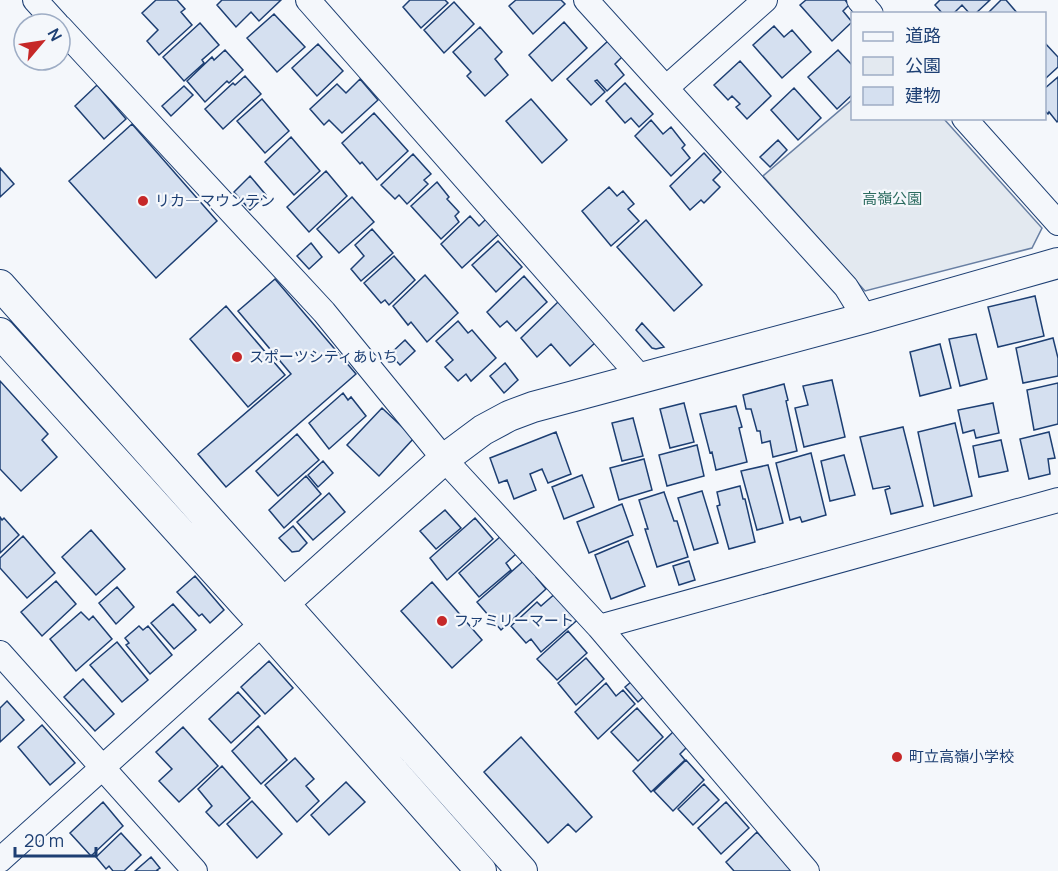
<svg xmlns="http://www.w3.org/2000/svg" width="1058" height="871" font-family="Manrope,'Noto Sans JP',sans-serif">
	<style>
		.green { fill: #e3e9f0; stroke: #687fa3; stroke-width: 1.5 }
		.building { fill: #d5e0f0; stroke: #1d3f73; stroke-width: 1.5 }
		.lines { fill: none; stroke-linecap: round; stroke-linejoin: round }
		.minor-casing { stroke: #1d3f73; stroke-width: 26 }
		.tertiary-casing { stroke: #1d3f73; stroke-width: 32 }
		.minor { stroke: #f4f7fb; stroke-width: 24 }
		.tertiary { stroke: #f4f7fb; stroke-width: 30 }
		.poi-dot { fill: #c62828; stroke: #f4f7fb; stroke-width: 2 }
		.labels { text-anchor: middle; stroke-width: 4.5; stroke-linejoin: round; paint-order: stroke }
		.park-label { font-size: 15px; fill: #2c6c60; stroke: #f4f7fb }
		.poi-label { font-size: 15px; fill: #1d3f73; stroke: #f4f7fb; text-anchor: start }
	</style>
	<rect width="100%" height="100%" fill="#f4f7fb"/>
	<path class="green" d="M852 100V118L944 119 1042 228 1032 248 865 291 763 176Z"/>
	<path class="building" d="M156 0H177L185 9 181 12 192 25 159 55 147 41 158 30 142 13Z
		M222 0H281L259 21 251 12 236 27 217 5Z
		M410 0H445L448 3 421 28 403 7Z
		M516 0H561L565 4 533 34 509 6Z
		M806 0H845L849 5 843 11 852 22 832 41 800 5Z
		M940 0H990L975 14H970L962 5 953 14H943L935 5Z
		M1001 0H1006L1018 14H987Z
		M454 2 474 24 444 53 424 30Z
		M274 14 305 47 277 72 247 38Z
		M564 22 587 48 552 81 529 55Z
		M200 23 219 45 202 60 204 63 184 81 163 57Z
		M774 26 784 37 792 30 811 52 782 78 753 45Z
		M480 27 502 52 495 59 508 75 485 96 467 76 471 72 453 52Z
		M609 40 623 56 615 64 624 75 607 91 597 80 595 81 605 92 591 105 567 79Z
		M1044 42 1058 57V67L1046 78 1044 76Z
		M318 44 343 71 317 96 292 68Z
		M225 50 243 70 229 83 227 81 205 102 187 81 212 57 214 60Z
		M838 50 852 65V95L837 109 808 77Z
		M740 61 771 96 747 119 736 107 740 104 732 96 728 100 714 85Z
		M245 76 261 94 223 129 205 109 233 83 235 85Z
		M1058 77V121L1057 122 1049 112 1048 114 1044 110V89Z
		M360 79 378 100 342 133 329 120 324 125 310 109 337 84 346 93Z
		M625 83 653 114 639 127 631 118 625 123 606 101Z
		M97 85 126 119 104 139 75 106Z
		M184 86 193 95 171 116 162 106Z
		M794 88 821 118 798 140 771 110Z
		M262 99 289 131 265 153 237 121Z
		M531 99 567 140 542 163 506 121Z
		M374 113 408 151 377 180 362 162 360 164 342 143Z
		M651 120 663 134 671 127 685 145 682 148 690 158 671 176 635 136Z
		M132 124 217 221 156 278 69 181Z
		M291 137 320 171 294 195 265 162Z
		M778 140 787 150 770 167 760 157Z
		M704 153 721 172 713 180 720 187 704 203 701 200 690 210 670 186Z
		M413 154 431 174 424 180 428 184 407 204 399 195 395 199 381 185Z
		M0 168 14 184 0 197Z
		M326 171 347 196 309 232 287 207Z
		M250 176 266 195 250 210 234 192Z
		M437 182 449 197 447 199 459 212 455 216 459 222 441 239 411 206Z
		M609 187 617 196 623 191 634 204 628 209 639 221 611 246 582 211Z
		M352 197 374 222 339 253 317 229Z
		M470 216 479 226 487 218 500 233 462 268 441 244Z
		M646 220 702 285 674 311 617 247Z
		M372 229 393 253 361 281 351 269 364 256 355 245Z
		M498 241 522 267 496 292 472 265Z
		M311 243 322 257 309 269 297 256Z
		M394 256 415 280 389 305 385 300 381 303 364 283Z
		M425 275 458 313 427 342 411 322 408 325 393 306Z
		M524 276 547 302 516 331 507 321 500 327 487 312Z
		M275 279 356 374 226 487 198 454 291 374 238 311Z
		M1035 296 1044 336 998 347 988 307Z
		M559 301 596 342 570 366 551 344 537 357 521 338Z
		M226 306 285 375 248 407 190 339Z
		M458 321 468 333 472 330 496 358 471 381 466 374 458 381 445 367 453 360 436 341Z
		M642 323 664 347 656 349 652 348 636 330Z
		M976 334 987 379 960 386 949 339Z
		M1053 338 1058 358V376L1023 383 1016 348Z
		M405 340 415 351 400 365 390 354Z
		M940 344 951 388 920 396 910 352Z
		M505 363 518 380 504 393 490 376Z
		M832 380 845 437 804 447 795 408 808 405 803 386Z
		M0 381 48 434 42 440 57 457 21 491 0 469Z
		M1058 383V424L1034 430 1027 390Z
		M784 384 788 400 786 401 797 451 773 457 770 441 762 443 760 431H757L751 409H746L743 395Z
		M343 393 348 400 351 397 366 416 329 449 309 423Z
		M684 403 694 442 670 448 660 409Z
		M993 403 999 433 976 438 974 430 963 433 958 410Z
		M736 406 742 427 739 428 747 462 716 470 712 452 710 453 700 414Z
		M382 408 414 438 379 476 347 445Z
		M633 418 643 456 622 461 612 423Z
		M955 423 972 496 934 506 918 432Z
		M903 427 923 506 891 514 885 490 890 488 889 486 873 489 860 437Z
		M556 432 571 474 548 483 542 469 530 474 536 490 514 499 507 480 499 483 490 458Z
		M1049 432 1055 458 1048 459 1050 474 1029 479 1020 439Z
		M297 434 319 460 278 496 256 471Z
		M1001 440 1008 471 979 477 973 446Z
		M697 445 704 476 667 486 659 455Z
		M811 453 826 515 802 522 800 517 790 520 776 463Z
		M844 455 855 495 830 501 821 461Z
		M644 459 652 490 619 500 610 468Z
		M323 461 333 473 318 487 308 475Z
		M768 465 783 523 757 530 741 471Z
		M582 475 594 507 564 519 552 487Z
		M306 476 321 494 284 528 269 510Z
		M740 486 743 499H745L755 542 729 549 717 506 720 505 717 492Z
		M702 491 718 543 694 550 678 498Z
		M664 492 674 521H677L688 557 657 567 645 529H648L639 500Z
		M329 493 345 512 313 540 297 522Z
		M622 504 633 535 589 553 577 522Z
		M445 510 461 528 436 549 420 531Z
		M0 517 2 520 4 518 19 535 0 553Z
		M475 518 493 539 447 580 430 558Z
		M293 526 307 543 299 551 292 552 279 538Z
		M91 530 125 569 96 595 62 557Z
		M23 536 55 573 27 598 0 568V558Z
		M501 536 516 554 506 563 511 570 479 597 459 573Z
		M628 541 645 586 611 599 595 555Z
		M528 557 542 573 536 577 546 589 501 630 477 602Z
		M689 561 695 580 679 585 673 566Z
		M195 576 224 610 210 623 202 614 199 616 177 592Z
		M56 581 76 604 42 636 21 612Z
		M432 582 482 640 452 668 401 611Z
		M117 587 134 607 116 624 99 603Z
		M557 592 583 615 541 652 531 639 526 643 511 626 537 602 541 606Z
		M173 604 196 630 174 649 151 623Z
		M81 612 89 620 93 616 112 639 76 671 50 639Z
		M139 626 143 630 148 626 172 655 150 674 126 645 129 643 125 638Z
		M568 631 587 653 557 680 537 659Z
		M117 642 148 680 122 702 90 665Z
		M586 658 604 679 576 705 558 683Z
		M269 661 293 688 265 714 241 687Z
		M638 676 651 690 638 702 625 687Z
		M83 679 114 714 95 731 64 697Z
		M606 683 616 696 623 690 635 704 598 739 575 712Z
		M238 692 260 716 231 743 209 719Z
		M7 701 24 720 0 742V708Z
		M637 708 663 737 638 761 611 732Z
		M42 725 75 763 50 785 18 747Z
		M258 726 287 760 261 784 232 751Z
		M183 727 218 766 179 802 159 781 172 769 156 752Z
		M675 730 689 745 680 754 685 760 651 792 633 771Z
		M521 737 592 817 576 832 568 824 548 843 484 772Z
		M295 758 314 779 306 786 319 801 297 822 265 785Z
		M686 760 704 780 673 811 654 791Z
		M222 766 250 798 219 826 206 812 212 806 198 789Z
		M346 782 365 802 329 835 311 815Z
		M704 784 719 800 693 825 678 809Z
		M252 801 282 834 257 858 227 824Z
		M103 802 123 826 91 856 70 833Z
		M726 802 749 828 721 854 698 828Z
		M757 832 792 871H734L726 862Z
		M121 833 141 855 124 871H113L109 866 106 869 96 857Z
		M151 857 160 868 157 870 158 871H135Z"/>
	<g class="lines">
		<g class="minor-casing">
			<path id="minor" d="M35 0 57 24
				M308 0 641 378
				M586 0 846 287 865 318
				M859 0 871 14
				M60 27 324 312 444 459 599 627 807 871
				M666 88 765 0
				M964 118 1058 223
				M599 627 1058 500
				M0 653 195 871
				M0 860 276 611"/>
		</g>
		<g class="tertiary-casing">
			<path id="tertiary" d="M0 285 522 871
				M0 333 262 623 481 871
				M284 603 444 459 483 430 509 416 533 407 865 318 1058 263"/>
		</g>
		<use href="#minor" class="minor"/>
		<use href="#tertiary" class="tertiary"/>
	</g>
	<g class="poi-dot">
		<circle cx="143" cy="201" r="6"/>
		<circle cx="237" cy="357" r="6"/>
		<circle cx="442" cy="621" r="6"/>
		<circle cx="897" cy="757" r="6"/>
	</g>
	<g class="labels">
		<g class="park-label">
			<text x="892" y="204">高嶺公園</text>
		</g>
		<g class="poi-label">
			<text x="155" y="206">リカ―マウンテン</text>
			<text x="249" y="362">スポーツシティあいち</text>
			<text x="454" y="626">ファミリーマート</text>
			<text x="909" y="762">町立高嶺小学校</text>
		</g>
	</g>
	<rect x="851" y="12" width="195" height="108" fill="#f4f7fb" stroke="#9eadc5" stroke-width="1.5"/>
	<rect x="863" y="32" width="30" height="9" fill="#f4f7fb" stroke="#9eadc5" stroke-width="1.5"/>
	<text x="905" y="42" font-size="18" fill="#1d3f73">道路</text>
	<rect x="863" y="57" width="30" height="18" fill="#e3e9f0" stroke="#9eadc5" stroke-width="1.5"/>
	<text x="905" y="72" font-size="18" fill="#1d3f73">公園</text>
	<rect x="863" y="87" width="30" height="18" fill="#d5e0f0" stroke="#9eadc5" stroke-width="1.5"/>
	<text x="905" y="102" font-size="18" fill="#1d3f73">建物</text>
	<g transform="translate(42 42) rotate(61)"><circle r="28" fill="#f4f7fb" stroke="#9eadc5" stroke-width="1.5"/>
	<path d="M0-4.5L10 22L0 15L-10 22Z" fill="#c62828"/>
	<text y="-9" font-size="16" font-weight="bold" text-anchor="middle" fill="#1d3f73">N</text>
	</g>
	<path d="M15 847v9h81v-9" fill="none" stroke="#1d3f73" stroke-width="3"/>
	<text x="24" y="847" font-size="18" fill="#1d3f73" stroke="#f4f7fb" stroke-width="4.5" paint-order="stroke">20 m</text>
</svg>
